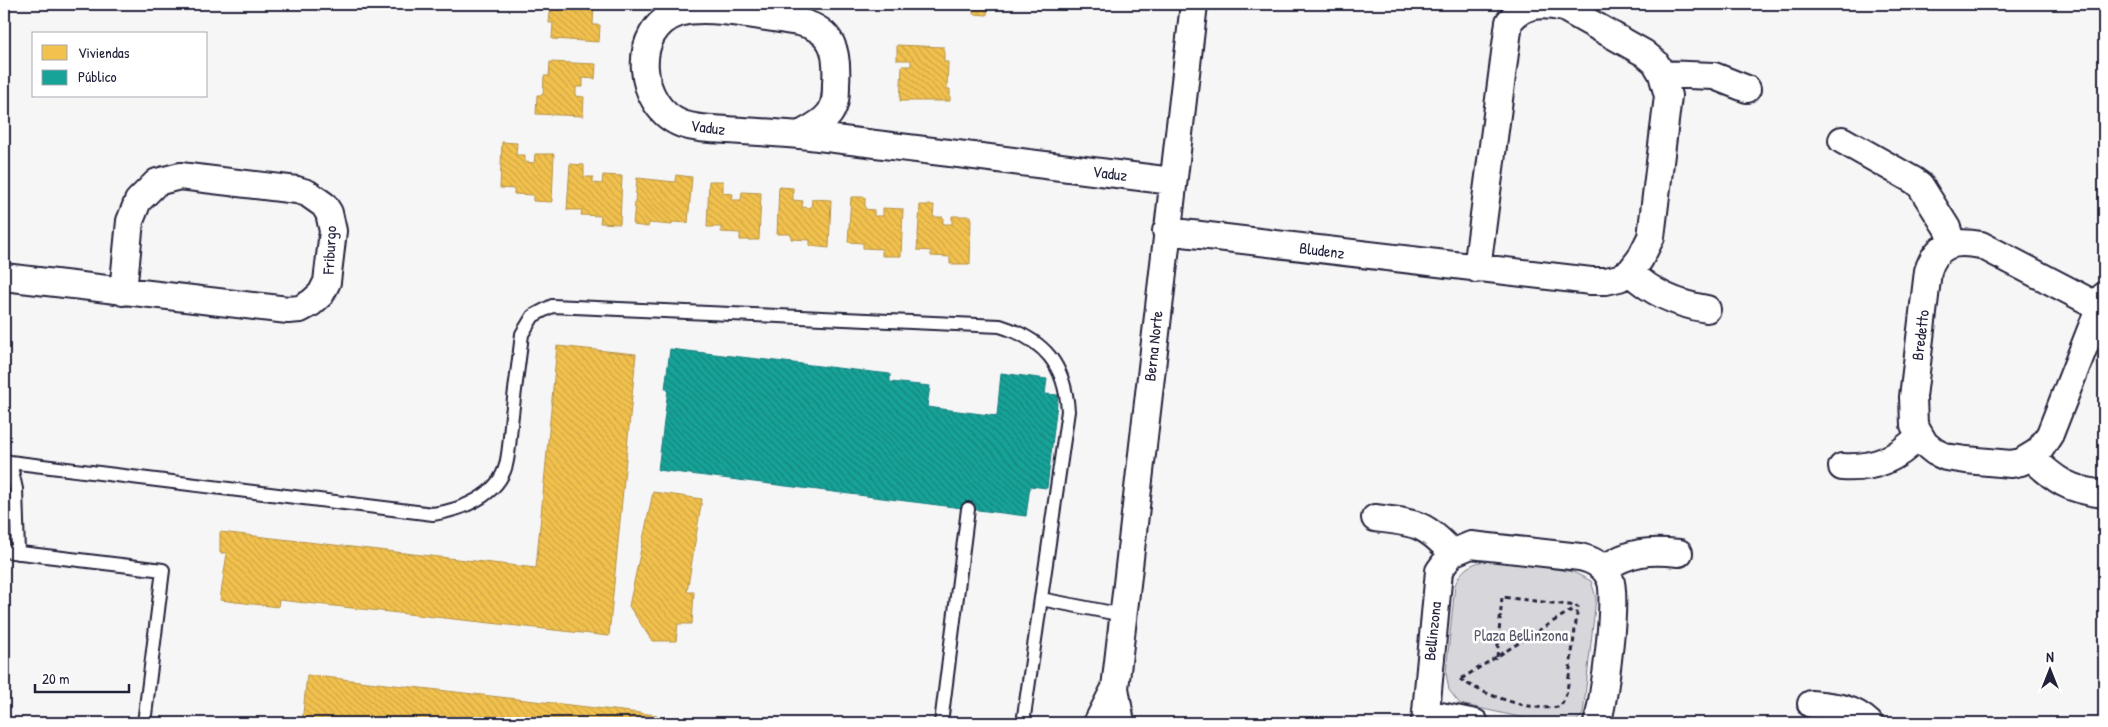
<svg xmlns="http://www.w3.org/2000/svg" width="2108" height="727" font-family="'Patrick Hand',sans-serif">
	<style>
		.green { fill: #d7d7db; stroke: #7c7c8b }
		.homes { fill: url(#homes-back-hatch); stroke: #b49148 }
		.public { fill: url(#public-back-hatch); stroke: #1a7c7c }
		.lines { fill: none; stroke-linecap: round; stroke-linejoin: round }
		.lane-casing { stroke: #22223b; stroke-width: 16 }
		.street-casing { stroke: #22223b; stroke-width: 30 }
		.path { stroke: #22223b; stroke-width: 3; stroke-dasharray: 5 4; stroke-linecap: butt }
		.lane { stroke: #fff; stroke-width: 12 }
		.street { stroke: #fff; stroke-width: 26 }
		.labels { text-anchor: middle; stroke-width: 5; stroke-linejoin: round; paint-order: stroke }
		.street-label { font-size: 16px; fill: #22223b; stroke: #fff }
		.park-label { font-size: 16px; fill: #58586b; stroke: #fff }
	</style>
	<defs>
		<pattern id="homes-back-hatch" width="6" height="6" patternUnits="userSpaceOnUse" patternTransform="scale(1.25)"><rect width="6" height="6" fill="#f2c14e"/><path d="M-1 5l2 2M0 0l6 6M5-1l2 2" fill="none" stroke="#cfa645"/></pattern>
		<pattern id="public-back-hatch" width="6" height="6" patternUnits="userSpaceOnUse" patternTransform="scale(1.25)"><rect width="6" height="6" fill="#17a398"/><path d="M-1 5l2 2M0 0l6 6M5-1l2 2" fill="none" stroke="#14847d"/></pattern>
	</defs>
	<rect width="100%" height="100%" fill="#f6f6f7"/>
	<filter id="ink" filterUnits="userSpaceOnUse"><feTurbulence type="fractalNoise" baseFrequency=".02" numOctaves="2"/><feDisplacementMap in="SourceGraphic" scale="10" xChannelSelector="R" yChannelSelector="G"/><feConvolveMatrix kernelMatrix="1 2 1 2 8 2 1 2 1" color-interpolation-filters="sRGB"/></filter>
	<g filter="url(#ink)">
		<path class="green" d="M1496 559 1573 572 1591 581 1596 598 1583 714 1574 723H1547L1460 704 1449 690 1446 673 1455 585C1463 565 1475 562 1496 559Z"/>
		<path class="homes" d="M551 4H594L593 25H600L599 42 552 39 553 23H549Z
			M974 4H988L987 15 973 14Z
			M897 45 944 47V62H948L947 89H950V101H900L902 66H911V60H897Z
			M550 62 596 64 595 79 583 78V87H576V96L584 97 583 116 536 114 537 95H543L544 76H549Z
			M502 142 517 143 516 155H525V162L534 163 535 154H554L552 202 533 201V195L514 194V189L500 188Z
			M570 164 584 165V177H593V183L602 184 603 175 622 176 620 224 600 223 601 216 581 215 582 210H567Z
			M676 175 692 177 688 223 672 222V225L649 223 648 227 633 225 637 178 675 182Z
			M709 181H723V193L733 194 732 200H741L742 192 761 193 759 240H740V233L721 232V227H707Z
			M779 187 793 188V200L803 201 802 207 811 208 812 199 831 200 829 248 810 246V240L791 239V234H777Z
			M851 197H865V209L874 210V216H883V208L903 209 901 256H882V249L863 248V243L848 242Z
			M920 205H934L933 217H943V224H952V216H971L970 264H950V257L931 256V251L917 250Z
			M557 346 636 354 609 636 279 600 278 607 220 600 227 553H220V532L536 568Z
			M653 492 702 499 687 592H694L692 624H678L676 641H652L629 606Z
			M307 675 657 715 656 723H302Z"/>
		<path class="public" d="M670 349 890 374V382L930 386 927 407 997 416 1001 373 1047 379 1045 394 1058 395 1047 488 1030 486 1026 516 658 470 668 389H665Z"/>
		<g class="lines">
			<g class="lane-casing">
				<path id="lane" d="M4 461 10 462 16 489 18 553
					M10 462 433 514C461 510 498 496 506 465 510 449 510 431 512 415 515 388 519 361 522 334L533 316 552 306 1000 326C1045 340 1065 365 1068 411L1023 723
					M4 551 163 570 144 723
					M1041 599 1123 615
					M941 723 968 509"/>
			</g>
			<g class="street-casing">
				<path id="street" d="M1662 74 1714 76 1747 89
					M799 135C810 129 822 124 830 113 836 104 836 94 836 84 838 52 834 30 799 22 768 18 707 4 679 13 629 29 637 107 682 124 696 129 711 129 727 130 754 132 782 133 810 136 931 150 1051 166 1172 181
					M1842 140 1913 180 1920 185 1947 228 1952 244
					M1166 231 1591 281H1606L1619 278 1630 272 1640 259 1651 237 1668 96 1662 74 1655 62 1644 53 1564 8C1542 3 1523 3 1509 22L1477 269
					M1630 272C1652 293 1676 304 1707 309
					M4 277 288 310 300 309 311 303 321 294 327 282 333 231 329 213 324 205 307 193 297 190 180 176 157 182 138 201 130 221 123 292
					M2100 307 1981 245C1954 240 1937 243 1928 271L1913 397 1914 425 1925 444 1935 452 1946 457 1966 460 2011 464 2021 462 2039 451 2050 434 2104 296
					M2031 457C2056 481 2069 490 2104 494
					M1842 467C1874 469 1897 459 1919 436
					M1375 518C1415 523 1424 522 1452 553
					M1604 569C1629 551 1650 550 1679 553
					M1811 704C1834 706 1852 707 1869 723
					M1426 713 1475 723
					M1097 723 1115 688
					M1121 723 1115 688 1194 4
					M1425 723 1439 571 1452 553 1471 545 1580 557C1593 560 1605 566 1610 579 1618 596 1604 703 1597 723"/>
			</g>
			<path class="path" d="M1497 657 1502 597 1577 606
				M1460 679C1481 694 1536 714 1561 706L1567 692 1578 606
				M1461 679 1578 606"/>
			<use href="#lane" class="lane"/>
			<use href="#street" class="street"/>
		</g>
	</g>
	<g class="labels">
		<g class="street-label">
			<text transform="translate(708 127) rotate(7)" y="6">Vaduz</text>
			<text transform="translate(1110 173) rotate(7)" y="6">Vaduz</text>
			<text transform="translate(329 250) rotate(-87)" y="6">Friburgo</text>
			<text transform="translate(1322 250) rotate(7)" y="6">Bludenz</text>
			<text transform="translate(1920 335) rotate(-83)" y="6">Bredetto</text>
			<text transform="translate(1153 346) rotate(-84)" y="6">Berna Norte</text>
			<text transform="translate(1432 631) rotate(-84)" y="6">Bellinzona</text>
		</g>
		<g class="park-label">
			<text x="1521" y="641">Plaza Bellinzona</text>
		</g>
	</g>
	<rect width="2108" height="727" fill="none" stroke="#fff" stroke-width="20"/>
	<rect x="10" y="10" width="2088" height="707" fill="none" stroke="#22223b" stroke-width="2" filter="url(#ink)"/>
	<rect x="32" y="32" width="175" height="65" fill="#ffffff" stroke="#a7a7b1"/>
	<rect x="42" y="45" width="25" height="15" fill="#f2c14e" stroke="#a7a7b1"/>
	<text x="78" y="58" font-size="15" fill="#22223b">Viviendas</text>
	<rect x="42" y="70" width="25" height="15" fill="#17a398" stroke="#a7a7b1"/>
	<text x="78" y="82" font-size="15" fill="#22223b">Público</text>
	<g transform="translate(2050 670)" stroke="#ffffff" stroke-width="4" paint-order="stroke">
	<path d="M0-4L9 19L0 12L-9 19Z" fill="#22223b"/>
	<text y="-8" font-size="14" font-weight="bold" text-anchor="middle" fill="#22223b">N</text>
	</g>
	<path d="M35 684v8h94v-8" fill="none" stroke="#22223b" stroke-width="2.5"/>
	<text x="42" y="684" font-size="15" fill="#22223b" stroke="#ffffff" stroke-width="4" paint-order="stroke">20 m</text>
</svg>
